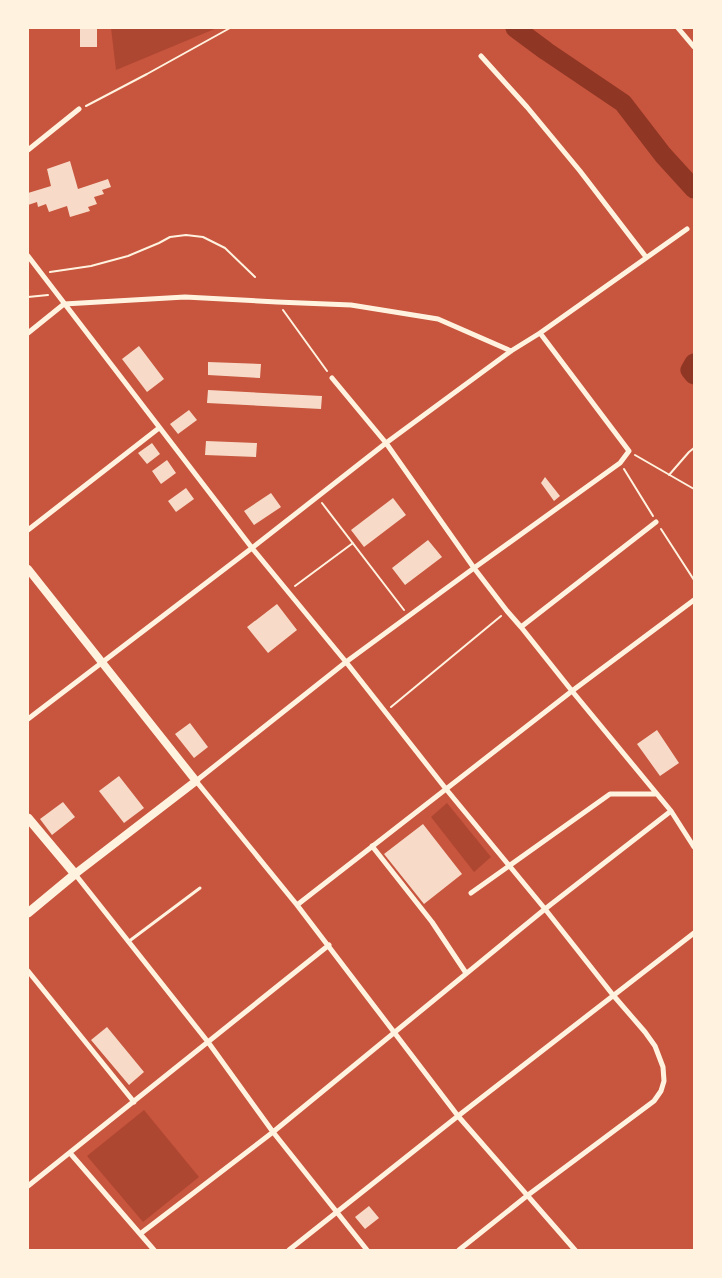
<svg xmlns="http://www.w3.org/2000/svg" width="722" height="1278" font-family="Helvetica,sans-serif">
	<style>
		.green { fill: #ae4732 }
		.lines { fill: none; stroke-linecap: round; stroke-linejoin: round }
		.river { stroke: #8f3625; stroke-width: 19 }
		.building { fill: #f7dbc8 }
		.path { stroke: #fff3e0; stroke-width: 2 }
		.service { stroke: #fff3e0; stroke-width: 3 }
		.minor { stroke: #fff3e0; stroke-width: 5 }
		.tertiary { stroke: #fff3e0; stroke-width: 8 }
		.secondary { stroke: #fff3e0; stroke-width: 9 }
	</style>
	<rect width="100%" height="100%" fill="#c8553d"/>
	<path class="green" d="M111 28H217L116 70Z
		M447 803 491 857 474 872 431 817Z
		M144 1110 199 1177 143 1222 87 1156Z"/>
	<g class="lines">
		<path class="river" d="M515 28 546 51 623 103 663 155 694 189
			M694 363 690 370 694 375"/>
	</g>
	<path class="building" d="M80 29H97V47H80Z
		M70 161 78 189 108 179 111 187 102 190 104 194 94 197 97 204 88 207 90 211 70 217 67 206 49 212 46 204 38 207 37 202 28 205V193L51 186 47 169Z
		M139 346 164 379 147 392 122 359Z
		M208 362 261 364 260 378 208 375Z
		M208 390 322 396 321 409 207 403Z
		M189 410 197 420 178 434 170 424Z
		M206 441 257 443 256 457 205 455Z
		M152 443 160 454 147 464 138 453Z
		M167 460 176 473 161 484 152 471Z
		M545 477 560 496 554 501 541 483Z
		M186 488 194 499 176 512 168 501Z
		M271 493 281 507 254 525 244 511Z
		M393 498 406 515 364 547 351 530Z
		M428 540 442 557 405 585 392 568Z
		M277 604 297 630 268 653 247 627Z
		M190 723 208 747 194 758 175 734Z
		M657 730 679 763 660 776 637 744Z
		M119 776 144 808 124 823 99 791Z
		M63 802 75 817 52 835 40 819Z
		M423 824 462 874 424 904 384 854Z
		M107 1027 144 1072 129 1085 91 1040Z
		M369 1206 379 1218 365 1229 355 1217Z"/>
	<g class="lines">
		<path class="path" d="M86 106 147 74 230 28
			M50 272 91 266 128 256 159 243 170 237 186 235 203 237 225 248 255 277
			M28 297 48 295
			M283 310 327 371
			M635 455 694 489
			M624 469 653 516
			M669 475 689 452 694 448
			M322 503 404 610
			M661 529 694 580
			M295 586 353 543
			M391 707 501 616"/>
		<path class="service" d="M128 942 200 888"/>
		<path class="minor" d="M678 28 694 47
			M481 56 527 107 580 171 646 257
			M28 150 79 109
			M28 256 252 548 346 662 446 789 545 909 613 995 645 1032 655 1046 663 1067 664 1081 661 1091 654 1101 528 1195 459 1250
			M28 333 64 304 185 297 277 302 351 305 438 319 511 351
			M540 333 629 451 620 463 474 568 346 662 196 781 297 905 458 1116 575 1250
			M332 378 386 443 474 568 507 611 521 627 572 691 671 811 694 847
			M28 530 159 428
			M521 627 656 522
			M28 719 252 548 386 443 511 351 540 333 687 229
			M372 846 432 922 466 973
			M75 874 208 1042 273 1132 367 1250
			M471 893 610 794H657
			M297 905 572 691 694 600
			M28 971 134 1102
			M70 1153 154 1250
			M28 1186 329 945
			M140 1234 273 1132 545 909 671 811
			M289 1250 458 1116 694 933"/>
		<path class="tertiary" d="M28 569 196 781 75 874"/>
		<path class="secondary" d="M28 818 75 874 28 913"/>
	</g>
	<rect width="722" height="1278" fill="none" stroke="#fff3e0" stroke-width="58"/>
</svg>
